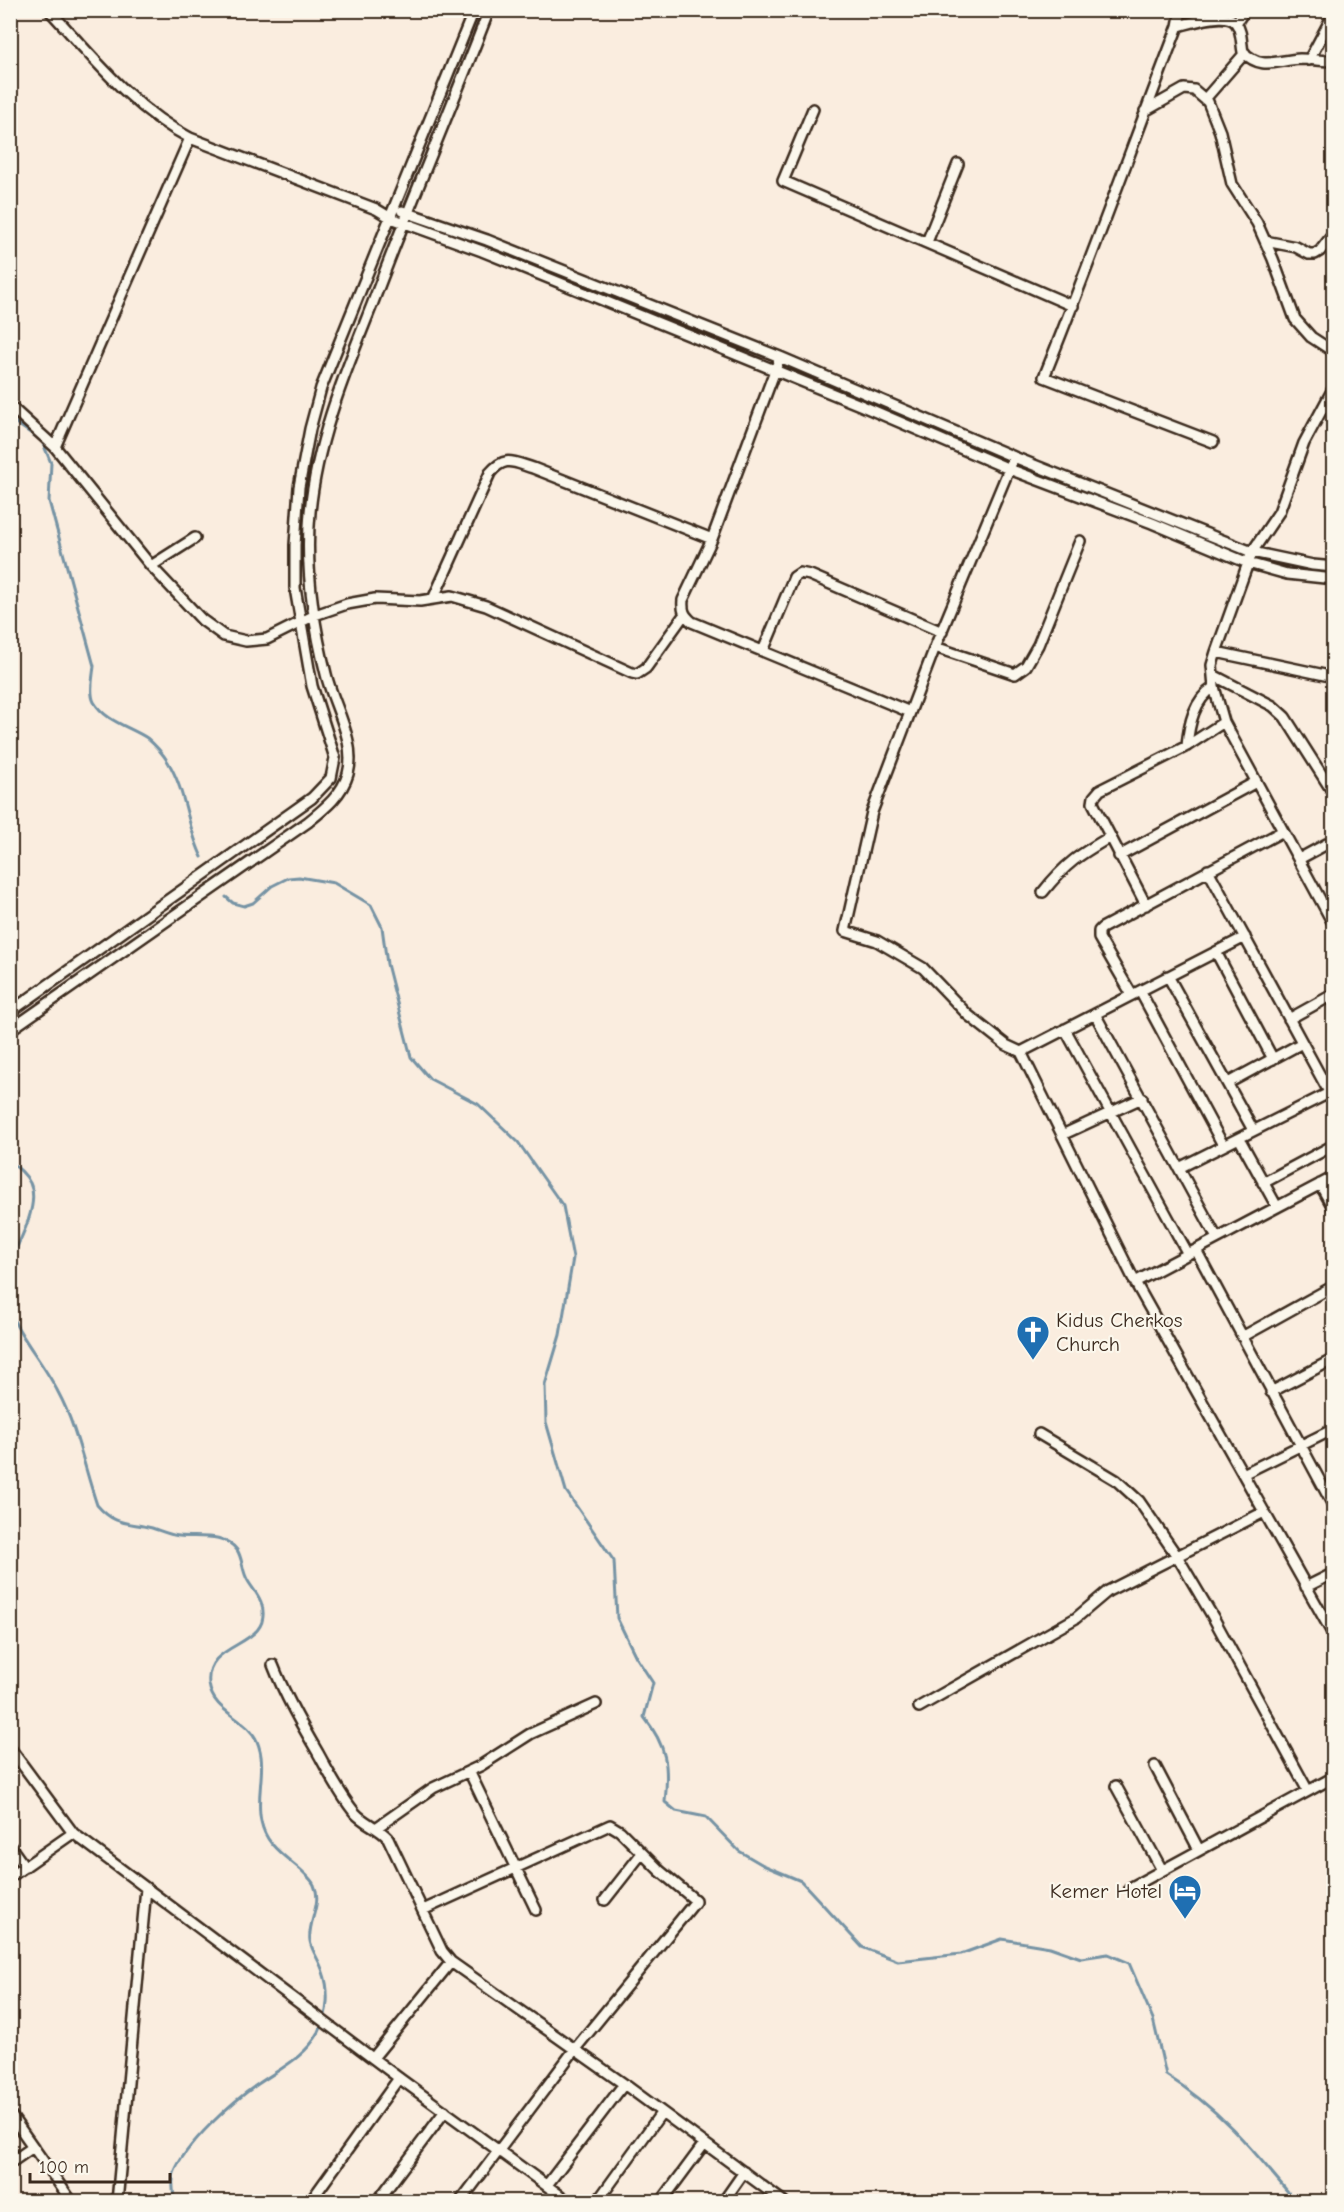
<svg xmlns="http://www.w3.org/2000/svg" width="1344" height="2212" font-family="'Comic Neue',sans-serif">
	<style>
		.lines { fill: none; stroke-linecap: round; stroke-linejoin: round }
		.stream { stroke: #7693a4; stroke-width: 3 }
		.minor-casing { stroke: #3b2a1e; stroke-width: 14 }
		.minor { stroke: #fbf7ec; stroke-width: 9 }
		.labels { text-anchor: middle; stroke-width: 4.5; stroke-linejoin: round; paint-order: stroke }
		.poi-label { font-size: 21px; fill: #3b2a1e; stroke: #fbf7ec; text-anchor: start }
	</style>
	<rect width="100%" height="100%" fill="#faeddf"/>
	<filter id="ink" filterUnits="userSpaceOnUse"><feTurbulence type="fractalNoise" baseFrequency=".0167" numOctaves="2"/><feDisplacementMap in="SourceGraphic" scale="12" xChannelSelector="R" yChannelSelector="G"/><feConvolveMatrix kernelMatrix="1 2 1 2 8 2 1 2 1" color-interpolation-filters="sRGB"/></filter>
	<g filter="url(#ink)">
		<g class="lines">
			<path class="stream" d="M10 419 42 441 51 463 49 501 94 666C93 676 89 693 94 702 105 721 130 727 147 738 154 744 163 754 168 762 186 791 187 827 202 857
				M226 897 233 903 244 906 253 903 272 886 288 878 299 877 334 883 371 905 382 927 387 964 411 1057 430 1079 478 1104 518 1142 563 1206 573 1258 560 1335 545 1385 546 1422 566 1491 614 1561 617 1618 636 1657 653 1683 644 1717C667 1746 669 1766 665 1802L676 1811 706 1817 739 1851 763 1865 801 1881 862 1947 898 1961 961 1954 1002 1939 1050 1947 1081 1958 1108 1954 1129 1963 1153 2019 1166 2075C1217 2107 1250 2146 1288 2192L1291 2202
				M10 1162C18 1168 26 1174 30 1183 40 1204 20 1241 10 1261
				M10 1313C23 1341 44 1364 58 1392 77 1427 84 1467 97 1505 115 1526 127 1522 152 1528 161 1531 170 1535 179 1536 198 1538 224 1532 237 1550 242 1557 242 1568 246 1577 250 1587 259 1593 262 1605 273 1649 204 1639 209 1684 213 1713 246 1717 257 1741 268 1766 255 1795 261 1821 266 1846 284 1855 302 1871 306 1875 312 1880 314 1885 323 1904 307 1922 310 1941 312 1952 320 1961 323 1972 330 1991 328 2014 319 2032 305 2057 281 2068 258 2084 233 2101 185 2144 174 2173 171 2182 174 2192 174 2202"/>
			<g class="minor-casing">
				<path id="minor" d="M49 10C92 56 133 109 190 138L376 209 391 218 482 251 860 405 1009 469 1152 523 1248 563 1287 574 1334 579
					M1181 10 1178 26C1133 143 1091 261 1044 377L1213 442
					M1236 23 1245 10
					M1178 26C1191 23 1226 10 1236 23 1242 31 1241 42 1243 52 1262 71 1277 60 1300 59 1311 59 1323 61 1334 61
					M1309 60 1334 13
					M1205 99 1245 53
					M813 109 783 181 1073 306
					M1145 111 1184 89 1194 90 1208 102 1220 132 1232 184 1257 223 1273 259 1295 319 1311 337 1334 352
					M402 211 487 240 780 357 1014 457 1252 552 1313 565 1334 567
					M1265 241 1296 247 1309 254H1315L1320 251 1334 233
					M927 242 958 164
					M780 357 712 539 683 600C682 611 684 615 692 622L910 712
					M1334 387 1304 443 1279 512 1252 552 1216 652 1212 665 1214 687 1224 722 1334 925
					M10 406 55 447 151 566 202 620 224 636 246 641 267 639 315 615 347 604 375 599 420 601 452 596 486 606 632 673 637 674 646 668 684 615
					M55 447 190 138
					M1014 457 935 647 872 812 845 931 877 941 923 968 968 1015 1006 1045 1021 1052 1135 1282 1334 1636
					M151 566 195 538
					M434 597 490 473C505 455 513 462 533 468L712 539
					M935 647 1015 674 1026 666 1038 645 1080 541
					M763 651 794 577 800 573 810 575 942 632
					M1216 652 1334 677
					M1213 675 1273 706 1285 717 1334 794
					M1187 746C1189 724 1194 700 1214 687
					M1119 856 1256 782
					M1299 859 1334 840
					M1208 870 1334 1101
					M1043 892C1066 863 1079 855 1110 837
					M1146 905 1093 803 1094 797 1100 790 1187 746 1224 722
					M1216 952 1273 1059
					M1168 976 1253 1130
					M1140 991 1223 1145
					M1132 995 1099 938V931L1102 928 1283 831
					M10 1012 312 798 331 778 335 758 312 686 295 588V545L299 487 310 429 321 388 474 10
					M1095 1014 1217 1238
					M1289 1019 1334 994
					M1065 1029 1188 1254
					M10 1030 308 822C324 809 342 795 348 774 357 741 333 705 326 674 313 622 305 565 310 512 317 439 345 373 372 305 409 206 451 109 489 10
					M1021 1052 1245 937
					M1228 1083 1302 1043
					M1062 1135 1142 1098
					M1239 1138 1277 1207
					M1179 1168 1329 1093
					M1263 1183 1334 1145
					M1320 1184 1334 1209
					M1196 1250 1334 1507
					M1135 1282 1334 1177
					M1242 1337 1334 1286
					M1271 1392 1334 1359
					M1039 1434 1116 1480 1139 1501 1177 1556 1213 1617 1308 1791
					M1243 1474 1334 1429
					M1306 1587 1334 1573
					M273 1665C285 1696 301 1724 318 1753 329 1773 340 1795 355 1813 365 1824 378 1827 388 1838L442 1951 451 1962 624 2084 784 2202
					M919 1707 1076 1618 1108 1591 1264 1512
					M10 1748 73 1833 399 2078 569 2202
					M1155 1766 1199 1850
					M469 1771 536 1910
					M1116 1786 1162 1870
					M376 1828 433 1788 480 1766 530 1734 596 1704
					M10 1846 25 1867
					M10 1877 73 1833
					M1130 1888 1334 1777
					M605 1900 642 1853
					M423 1910 610 1825 620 1831 660 1871 695 1900V1902L575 2049 460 2202
					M373 2058 451 1962
					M10 2114 72 2202
					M10 2163 33 2147
					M547 2185 624 2084
					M117 2202 146 1888
					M310 2202 399 2078
					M377 2202 445 2111
					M597 2202 662 2112
					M661 2202 704 2144
					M723 2202 744 2172"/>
			</g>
			<use href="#minor" class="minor"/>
		</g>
	</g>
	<defs>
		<g id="church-pin" transform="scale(1.725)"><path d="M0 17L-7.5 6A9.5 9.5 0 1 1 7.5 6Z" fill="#1f6fb2" stroke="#fbf7ec"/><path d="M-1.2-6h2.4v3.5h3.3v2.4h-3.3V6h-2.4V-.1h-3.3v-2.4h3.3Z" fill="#fff"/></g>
		<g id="hotel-pin" transform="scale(1.725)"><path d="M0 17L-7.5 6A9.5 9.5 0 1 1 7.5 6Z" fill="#1f6fb2" stroke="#fbf7ec"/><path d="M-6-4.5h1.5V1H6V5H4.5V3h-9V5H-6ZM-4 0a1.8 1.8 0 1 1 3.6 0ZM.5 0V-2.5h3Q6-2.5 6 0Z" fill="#fff"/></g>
	</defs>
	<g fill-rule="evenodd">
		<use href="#church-pin" x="1033" y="1332"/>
		<use href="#hotel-pin" x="1185" y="1891"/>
	</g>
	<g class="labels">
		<g class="poi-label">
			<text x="1056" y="1327">Kidus Cherkos<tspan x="1056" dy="24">Church</tspan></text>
			<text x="1162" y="1898" text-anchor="end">Kemer Hotel</text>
		</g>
	</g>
	<rect width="1344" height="2212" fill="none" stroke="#fbf7ec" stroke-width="36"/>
	<rect x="18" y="18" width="1308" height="2176" fill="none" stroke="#3b2a1e" stroke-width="2" filter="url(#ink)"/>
	<path d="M30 2173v9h140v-9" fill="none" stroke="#3b2a1e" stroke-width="3"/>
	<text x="39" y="2173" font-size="18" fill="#3b2a1e" stroke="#fbf7ec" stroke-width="4.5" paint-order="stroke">100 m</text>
</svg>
